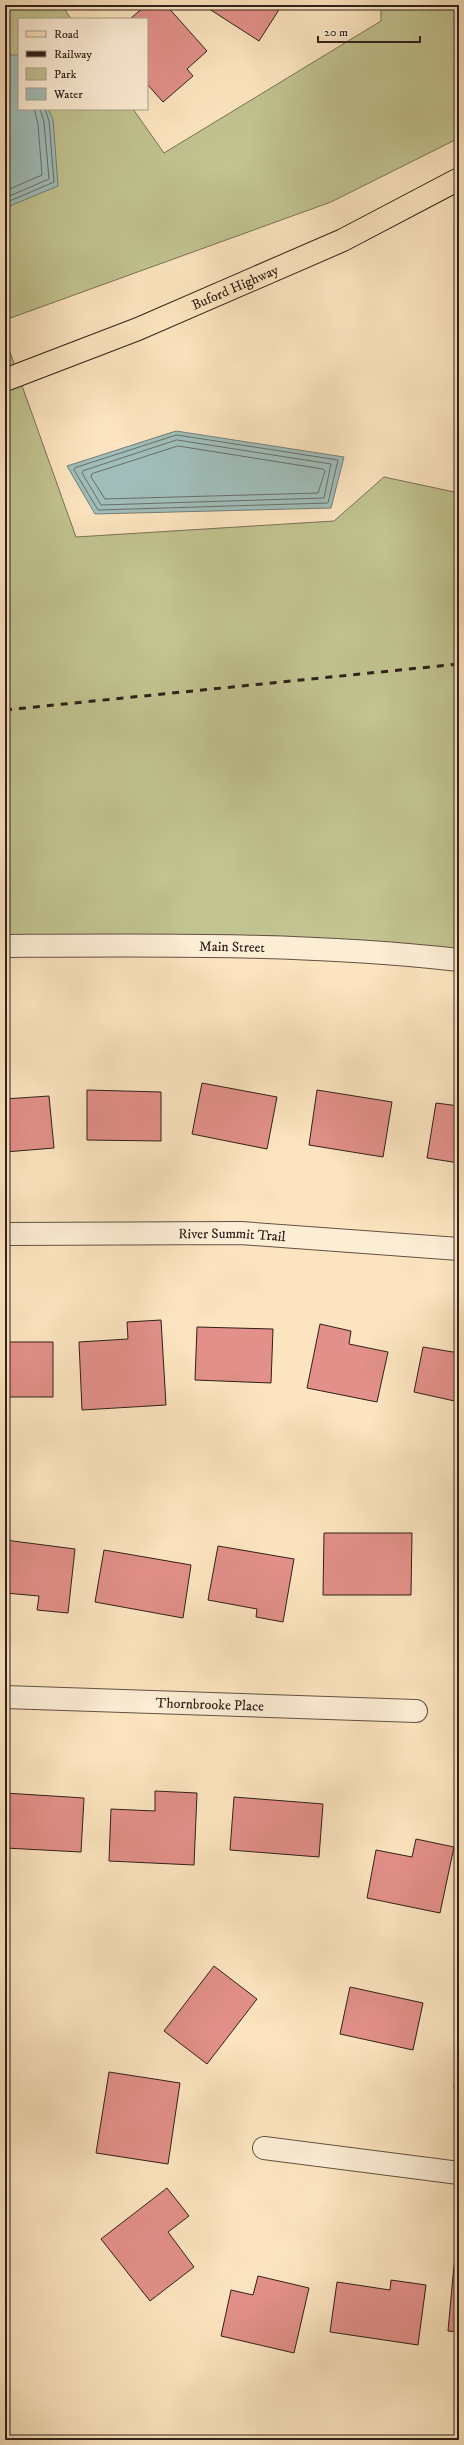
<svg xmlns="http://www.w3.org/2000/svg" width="464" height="2445" font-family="'IM FELL DW Pica',serif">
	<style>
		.green { fill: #c1c390; stroke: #787254 }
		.water { fill: #a0bdb9; stroke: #737e79 }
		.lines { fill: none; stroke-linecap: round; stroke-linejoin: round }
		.shore { stroke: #686e69; stroke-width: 1 }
		.building { fill: #e29089; stroke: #302019 }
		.minor-casing { stroke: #635142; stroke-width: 24 }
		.major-casing { stroke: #302019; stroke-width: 24 }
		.minor { stroke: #fcedd5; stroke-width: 22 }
		.major { stroke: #fbe4bf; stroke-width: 22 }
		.rail { stroke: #302019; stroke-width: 3; stroke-dasharray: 7 7; stroke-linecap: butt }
		.labels { text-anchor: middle; stroke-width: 3; stroke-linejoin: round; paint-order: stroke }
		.street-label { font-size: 14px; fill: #302019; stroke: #fcedd5 }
	</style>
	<rect width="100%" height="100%" fill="#fbe4bf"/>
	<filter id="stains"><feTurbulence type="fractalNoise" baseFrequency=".005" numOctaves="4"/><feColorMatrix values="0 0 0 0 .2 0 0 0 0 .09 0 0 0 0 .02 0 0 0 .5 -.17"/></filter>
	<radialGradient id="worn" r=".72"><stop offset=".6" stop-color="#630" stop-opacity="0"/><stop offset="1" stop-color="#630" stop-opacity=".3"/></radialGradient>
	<path class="green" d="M5 5H62L71 19H19V109H133L164 153 381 21V5H459V138L331 202 5 320Z
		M5 338 76 537 334 521 384 477 459 493V949L274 936 5 938Z"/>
	<path class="water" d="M5 55H19V109H48L53 119 58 186 5 208Z
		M176 431 344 457 331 508 95 514 67 466Z"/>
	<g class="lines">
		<path class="shore" d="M5 191 42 175 38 124 34 109
			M5 198 49 179 44 122 40 109
			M5 203 54 182 49 121 45 109
			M177 435 338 460 328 503 98 510 74 470 75 468Z
			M177 440 331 464 324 498 101 505 82 473 83 471Z
			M178 446 323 469 325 471 318 493 105 499 91 477 92 474Z"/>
	</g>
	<path class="building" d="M146 5H166L207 51 187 69 193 76 163 102 147 84V19H130Z
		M203 5H282L259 41Z
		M202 1083 277 1097 267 1149 192 1134Z
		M87 1090 161 1092V1141L87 1140Z
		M317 1090 392 1102 383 1157 309 1145Z
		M49 1096 54 1148 5 1152V1099Z
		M436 1103 459 1106V1163L427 1158Z
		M161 1320 166 1405 82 1410 79 1342 128 1339 127 1322Z
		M320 1324 351 1331 349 1344 388 1352 377 1402 307 1388Z
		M197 1327 273 1329 271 1383 195 1380Z
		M5 1342H53V1397H5Z
		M423 1347 459 1353V1402L414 1392Z
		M324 1533H412L411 1595H323Z
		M5 1540 75 1549 68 1613 37 1610 39 1596 5 1593Z
		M218 1546 294 1559 283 1622 256 1617 257 1609 208 1600Z
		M104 1550 191 1565 183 1618 95 1602Z
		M155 1791 197 1793 194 1865 109 1861 111 1809 155 1811Z
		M5 1793 84 1798 81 1852 5 1848Z
		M234 1797 323 1804 319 1857 230 1850Z
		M416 1839 454 1847 440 1913 367 1898 376 1850 412 1857Z
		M214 1966 257 1999 207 2064 164 2031Z
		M350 1987 423 2003 413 2050 340 2034Z
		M459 2043V2088H454Z
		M109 2072 180 2083 168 2164 96 2153Z
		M167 2188 189 2216 168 2232 194 2267 150 2301 101 2239Z
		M454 2265 459 2266V2332L448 2331Z
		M258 2276 309 2288 294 2353 221 2336 231 2290 253 2295Z
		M391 2280 426 2285 418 2345 330 2332 337 2282 390 2290Z"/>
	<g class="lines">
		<g class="minor-casing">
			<g id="minor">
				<path id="s1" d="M5 946C156 945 309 943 459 960"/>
				<path id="s2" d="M5 1234 241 1233 459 1249"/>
				<path id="s3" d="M5 1697 416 1711"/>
				<path d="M264 2148 459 2173"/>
			</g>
		</g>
		<g class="major-casing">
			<g id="major">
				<path id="s4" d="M5 380 138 329 343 240 459 179"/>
			</g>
		</g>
		<use href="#minor" class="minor"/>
		<use href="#major" class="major"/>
		<path class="rail" d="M5 710 459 664"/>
	</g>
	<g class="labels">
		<g class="street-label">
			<text dy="5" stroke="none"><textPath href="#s4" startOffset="248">Buford Highway</textPath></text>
			<text dy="5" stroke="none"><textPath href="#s1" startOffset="227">Main Street</textPath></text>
			<text dy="5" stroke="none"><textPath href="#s2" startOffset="227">River Summit Trail</textPath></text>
			<text dy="5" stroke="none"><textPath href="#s3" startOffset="205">Thornbrooke Place</textPath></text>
		</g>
	</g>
	<rect width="464" height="2445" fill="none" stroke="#fbe4bf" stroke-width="20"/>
	<rect x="6" y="6" width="452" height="2433" fill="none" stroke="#302019" stroke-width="2"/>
	<rect x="10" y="10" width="444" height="2425" fill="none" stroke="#302019"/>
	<rect x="18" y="18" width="130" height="92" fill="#fcedd5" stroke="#aa9b8a"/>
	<rect x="26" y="31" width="20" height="6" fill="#fbe4bf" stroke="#aa9b8a"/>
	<text x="54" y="38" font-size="12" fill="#302019">Road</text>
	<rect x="26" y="51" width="20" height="6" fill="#302019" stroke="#aa9b8a"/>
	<text x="54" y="58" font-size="12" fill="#302019">Railway</text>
	<rect x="26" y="68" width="20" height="12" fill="#c1c390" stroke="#aa9b8a"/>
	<text x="54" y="78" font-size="12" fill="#302019">Park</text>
	<rect x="26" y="88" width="20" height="12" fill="#a0bdb9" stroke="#aa9b8a"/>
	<text x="54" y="98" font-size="12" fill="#302019">Water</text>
	<path d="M318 36v6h102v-6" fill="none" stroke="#302019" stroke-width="2"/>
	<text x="324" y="36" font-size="12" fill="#302019" stroke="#fcedd5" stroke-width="3" paint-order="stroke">20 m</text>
	<rect width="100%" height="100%" filter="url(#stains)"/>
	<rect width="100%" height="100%" fill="url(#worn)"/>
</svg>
